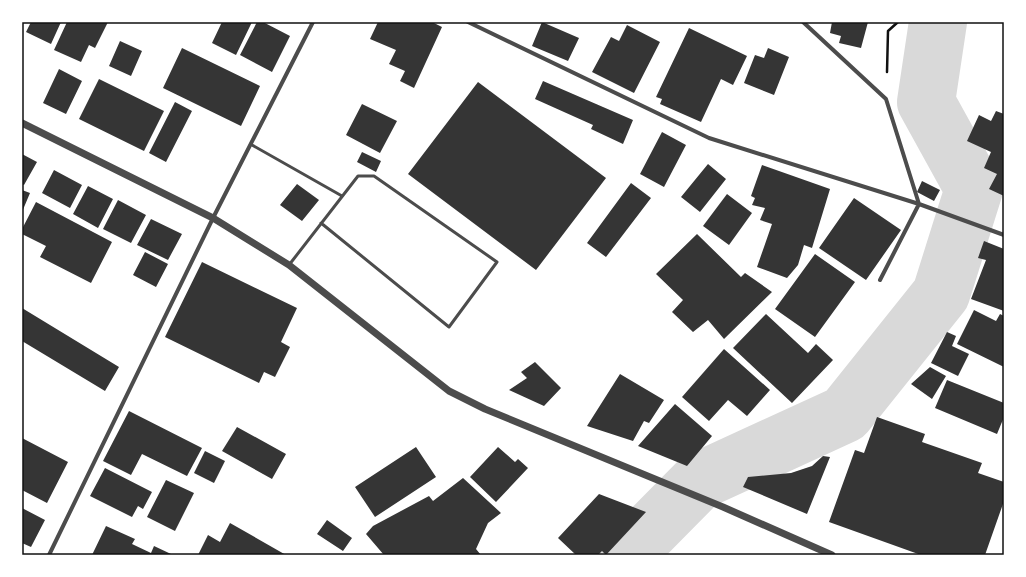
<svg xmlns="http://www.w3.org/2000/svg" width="1026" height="577" font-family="'Titillium Web',sans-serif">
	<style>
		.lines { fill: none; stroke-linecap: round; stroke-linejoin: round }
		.river { stroke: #d9d9d9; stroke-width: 58 }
		.building { fill: #353535 }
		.path { stroke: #111; stroke-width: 2.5 }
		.service { stroke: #4c4c4c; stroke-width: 3 }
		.minor { stroke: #4c4c4c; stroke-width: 4 }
		.tertiary { stroke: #4c4c4c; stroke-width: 7 }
		.neatline { fill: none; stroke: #111; stroke-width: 1.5 }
	</style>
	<rect width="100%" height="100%" fill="#fff"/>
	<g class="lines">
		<path class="river" d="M626 555 699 481 845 414 941 294 974 189 926 102 938 22"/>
	</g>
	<path class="building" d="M31 22H61L51 44 26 32Z
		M67 22H108L95 48 89 45 81 62 54 50Z
		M222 22H252L236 55 212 43Z
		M257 22H263L290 36 272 72 240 55Z
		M378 22H432L442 27 414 88 400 81 405 71 389 64 396 50 370 39Z
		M542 22 579 38 568 61 532 46Z
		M832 22H868L861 48 839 43 841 36 830 33Z
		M627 25 660 42 634 93 592 72 611 37 619 41Z
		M689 28 747 56 733 85 721 79 701 122 660 104 662 99 656 97Z
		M120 41 142 51 131 76 109 66Z
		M182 48 260 86 241 126 163 88Z
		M768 48 789 57 774 95 744 83 755 55 764 58Z
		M59 69 82 81 66 114 43 103Z
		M99 79 164 111 144 151 79 119Z
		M543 81 633 120 623 144 591 129 593 125 535 99Z
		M478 82 606 178 536 270 408 174Z
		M175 102 192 111 166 162 149 153Z
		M362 104 397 121 380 153 346 135Z
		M996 111 1004 114V196L989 189 997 174 984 168 991 152 967 141 979 115 991 121Z
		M662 132 686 145 664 187 640 174Z
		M362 152 381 161 376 172 357 162Z
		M22 154 37 162 24 185 22 184Z
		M708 164 726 179 700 212 681 197Z
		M762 165 830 189 812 248 804 245 798 265 787 278 757 267 772 224 760 220 765 208 752 205 755 198 751 196Z
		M54 170 82 185 70 208 42 193Z
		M922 181 940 190 934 201 917 192Z
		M631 183 651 198 606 257 587 243Z
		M297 184 319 200 302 221 280 205Z
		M88 186 113 199 98 228 73 214Z
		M22 190 30 193 22 212Z
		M727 194 752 213 729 245 703 226Z
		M854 198 901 230 866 280 819 248Z
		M118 200 146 215 131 243 103 229Z
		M36 202 112 242 91 283 40 257 46 246 22 234V229Z
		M151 219 182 234 168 260 137 245Z
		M697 234 741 277 745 273 772 292 724 339 708 320 693 332 672 312 683 300 656 274Z
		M984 241 1004 249V311L971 299 986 260 978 258Z
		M145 252 168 264 156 287 133 275Z
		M815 254 855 282 815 337 775 309Z
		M202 262 297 308 281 342 290 347 275 377 264 372 259 383 165 337Z
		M22 308 119 367 105 391 22 341Z
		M974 310 996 321 1000 314 1004 316V367L957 344Z
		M766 314 808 353 816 344 833 360 792 403 733 348Z
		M947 332 956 336 952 346 969 354 958 376 931 363Z
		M724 349 770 390 747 416 728 400 709 421 682 397Z
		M535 362 561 388 544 406 509 390 527 378 521 372Z
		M930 367 946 376 932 399 911 384Z
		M620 374 664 400 649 423 644 421 633 441 587 426Z
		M947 380 1004 403V417L997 434 935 408Z
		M675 404 712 436 687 466 638 446Z
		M129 411 202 448 187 476 142 454 131 475 103 461Z
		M877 417 925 434 922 442 982 463 978 473 1004 482V501L985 555H921L829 522 855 450 864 453Z
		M237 427 286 454 272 479 222 451Z
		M22 438 68 462 47 503 22 490Z
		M416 447 436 477 375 517 355 487Z
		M498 447 515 462 518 459 528 468 496 502 470 477Z
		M205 451 225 461 214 483 194 473Z
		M823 456 830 457 807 514 743 487 748 477 791 473 812 466Z
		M105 468 152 492 143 509 138 506 132 517 90 496Z
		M463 478 501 513 488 523 476 549 481 555H384L366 534 373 526 429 496 433 501Z
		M166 480 194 493 175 531 147 517Z
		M599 494 646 512 606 555 602 551 598 555H576L558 538Z
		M22 508 45 520 31 547 22 543Z
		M327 520 352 538 343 551 317 534Z
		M230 523 286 555H198L208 535 220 542Z
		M106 526 135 539 132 544 151 553 154 546 171 554 92 555Z"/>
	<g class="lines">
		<path class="path" d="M887 72 888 31 898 22"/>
		<path class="service" d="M252 145 342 196
			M289 265 358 176H374L497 262 449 327 321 223"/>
		<path class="minor" d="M468 22 709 138 919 204 1004 235
			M803 22 886 99 919 204 880 280
			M49 555 213 218 313 22"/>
		<path class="tertiary" d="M22 123 213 218 289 265 449 391 485 409 723 507 832 555"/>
	</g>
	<rect width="1026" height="577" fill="none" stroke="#ffffff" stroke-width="46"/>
	<rect x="23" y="23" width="980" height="531" class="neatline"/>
</svg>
